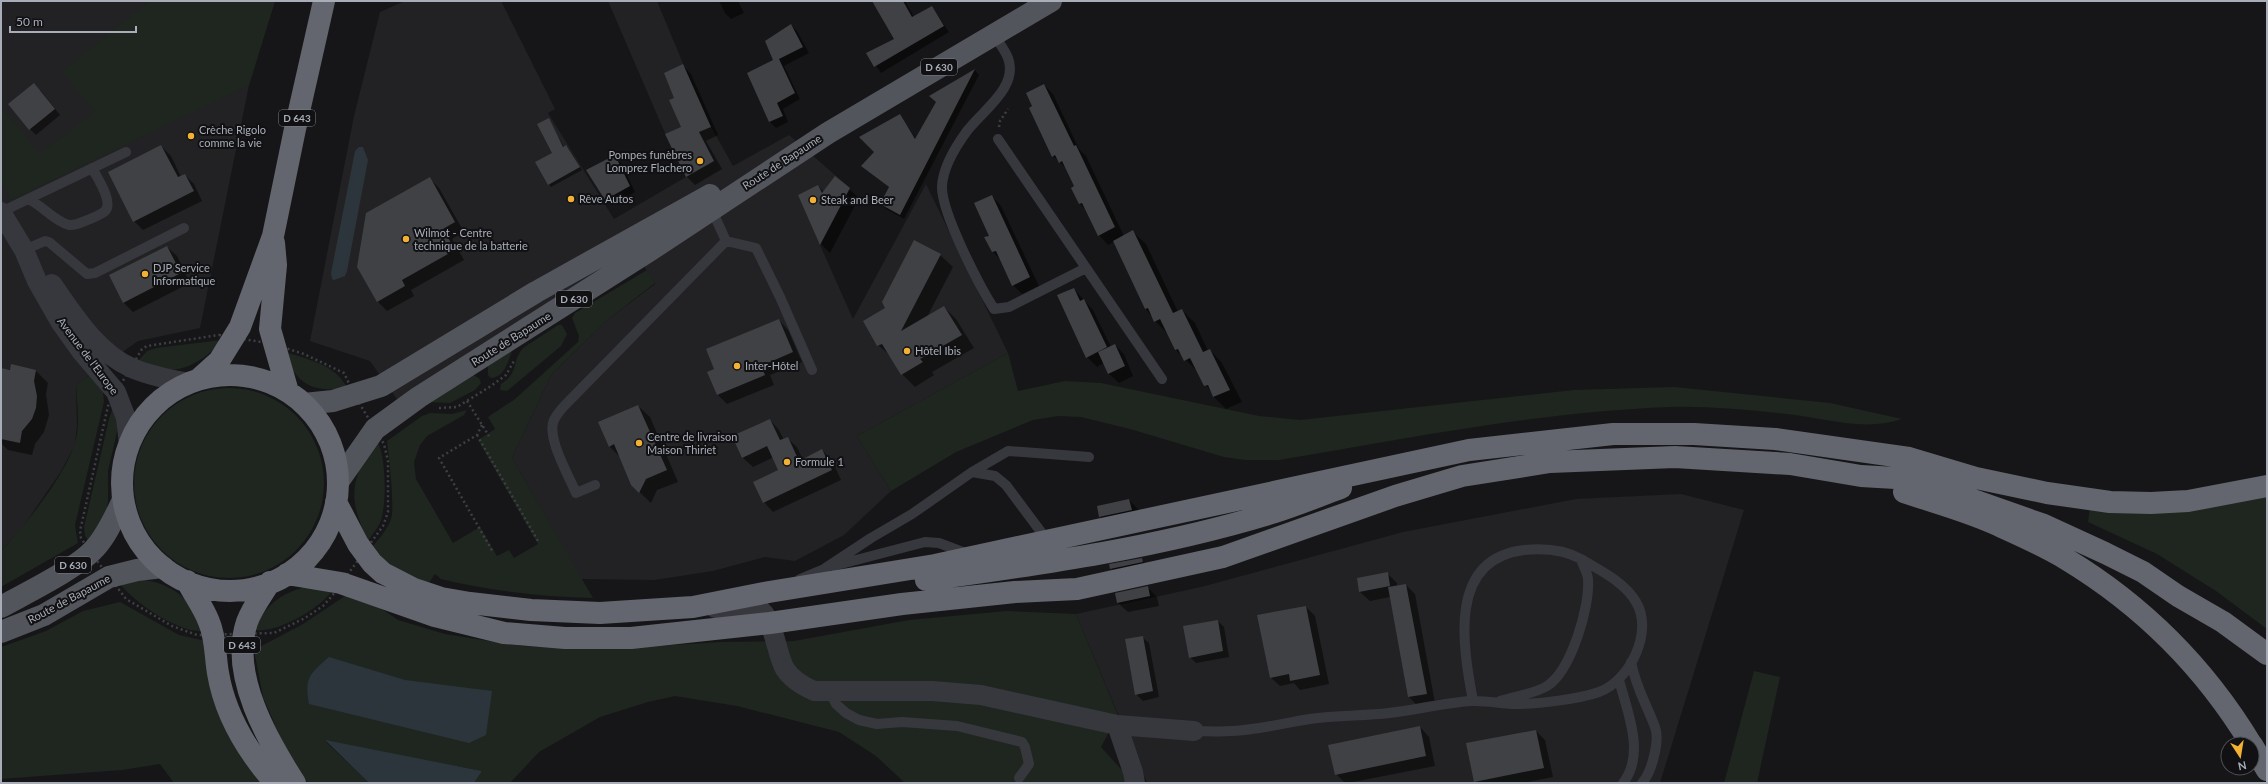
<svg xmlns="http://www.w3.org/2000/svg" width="2268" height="784" font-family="Lato,sans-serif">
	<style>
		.built { fill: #222225 }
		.green { fill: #1e261f }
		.water { fill: #2c353c }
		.shadow { fill: #0007 }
		.building { fill: #404145 }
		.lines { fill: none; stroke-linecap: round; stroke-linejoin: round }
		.path { stroke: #3d3f44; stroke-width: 2.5; stroke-dasharray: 2 3; stroke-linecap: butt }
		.lane { stroke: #37383d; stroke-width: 10 }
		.street { stroke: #37383d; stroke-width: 20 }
		.primary { stroke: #53555c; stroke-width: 22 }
		.highway { stroke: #63666e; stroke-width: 22 }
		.poi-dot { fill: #f2b134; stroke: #111113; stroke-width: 1.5 }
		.labels { text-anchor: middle; stroke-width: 4; stroke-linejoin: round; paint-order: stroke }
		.shield { fill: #111113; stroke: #7b7e86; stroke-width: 1 }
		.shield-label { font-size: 10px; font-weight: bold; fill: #a8adb8 }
		.poi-label { font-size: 11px; fill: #a8adb8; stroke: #111113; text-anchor: start }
		.street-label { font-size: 11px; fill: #a8adb8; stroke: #111113 }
	</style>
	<rect width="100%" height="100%" fill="#161618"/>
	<path class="built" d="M1 1H275L249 85 200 328 138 341 76 385 77 426 75 445 60 473 22 528 1 551Z
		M405 1H501L555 109 548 113 614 219 686 177 671 147 608 1H657L704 114 733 166 789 135 850 188 820 245 853 319 926 184 1008 353 857 436 891 491 844 535 795 561 765 557 713 571 654 580 581 579 512 458 551 375 606 321 655 284 642 263 406 412 370 361 310 341 354 116 380 12Z
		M1681 494 1744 510 1660 783H1147L1076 614 1201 587 1403 532 1576 499Z"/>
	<path class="green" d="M149 1H275L249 85 11 200 1 181V106L40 154 95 112 62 72Z
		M647 270 655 283 606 321 551 375 512 458 593 598C541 597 491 591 441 579L435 574 429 583C406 576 389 565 371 548 379 539 387 530 391 519 395 508 389 456 387 441L422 416 430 413 452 414 467 410 464 415 427 436 420 445 414 462 416 479 453 543 480 527 497 556 509 550 514 558 538 544 478 440 495 429 488 417 515 399 578 342 579 336 572 318 575 313Z
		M558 325H562L567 334 561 346 507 391 500 390 501 384C520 372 511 362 523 348Z
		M222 340C208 358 184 374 159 369 152 367 145 363 138 361L147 351 156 348Z
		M513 349C508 360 506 377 491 378L488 375V365Z
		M282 351C306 359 336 364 347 388 310 393 298 384 282 351Z
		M1008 353 1018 391 1065 381 1101 383 1259 416 1300 420 1574 390 1674 387 1830 403 1902 419C1864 432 1825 418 1787 414 1749 410 1708 406 1670 407 1538 412 1409 438 1279 460H1245L1224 457 1130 429 1081 417 1058 416 1033 420 956 452 891 491 857 436Z
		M471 374 479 378 481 383 475 390 450 403 428 402Z
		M90 375 103 392 104 402 75 525 78 543 1 587V551C26 524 61 481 74 446 81 428 77 404 76 385Z
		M134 483a95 95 0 1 1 190 0a95 95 0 1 1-190 0Z
		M115 402 118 428 108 471V501L106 514 89 542 85 536 84 527 109 419Z
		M375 438C387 451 387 507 380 523 377 529 372 535 368 541 346 495 352 480 375 438Z
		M2267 495V629L2216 591 2157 554 2088 522 2090 508Z
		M138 579C176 584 189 598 205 631 179 634 135 603 119 583Z
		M306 587H335C323 607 278 634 254 630 265 606 280 593 306 587Z
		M348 594 376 605 398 620 445 634 522 646 607 649 721 642 794 641 909 620 1007 611 1076 614 1118 715 1101 747 1129 778 1131 783H905L876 756 839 732 737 706 675 696 648 702 600 717 539 752 510 783H474L482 771 325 741 369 783H308L283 743 263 697 254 650 303 624Z
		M120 602 179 635 206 641 263 783H174L160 764 122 770 1 779V647L46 631 83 611Z
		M1754 671 1780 677 1757 783H1724Z
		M1523 776 1524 783H1483V782Z"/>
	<path class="water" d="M359 147H363L368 160 347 271 345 276 334 280 332 279 331 273 355 151Z
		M329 657 405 680 492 691 486 735 469 743 309 704C304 677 310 674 329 657Z
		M325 740 482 771 474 783H369Z"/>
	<path class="shadow" d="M719 1H738L744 13 731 19 725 13Z
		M882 1H905L914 17 932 7 949 32 881 73 867 53 896 40Z
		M791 25 797 31 809 53 784 66 800 99 783 109 788 122 776 128 770 122 748 73 775 61Z
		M683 66 691 74 718 135 706 141 722 169 695 185 687 177 667 135 682 128 675 98Z
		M975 70 979 75 904 219 886 209 881 204 890 188 862 166 875 152 900 116 916 139 937 102 931 97Z
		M1044 85 1053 94 1079 149 1086 156 1124 236 1133 232 1146 244 1178 312 1182 310 1195 323 1208 351 1210 350 1222 363 1242 402 1226 409 1214 397 1198 372 1176 350 1168 334 1155 321 1146 309 1114 242 1108 245 1099 235 1087 211 1080 204 1075 187 1068 170 1053 156 1033 107Z
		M40 90 60 115 36 135 30 129Z
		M548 120 564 147 566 146 569 149 582 170 551 187 549 184 553 153Z
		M161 146 171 156 181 177 185 175 194 184 202 201 143 230 134 221Z
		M614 157 621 163 635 192 612 205 605 199Z
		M430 179 439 188 464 232 452 239 464 260 411 290 414 296 387 311 378 302Z
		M818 186 824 192 849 189 859 198 830 253 821 244 799 195Z
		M992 196 1001 206 1039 286 1022 294 1013 285 1002 261 993 252 986 238 990 236Z
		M167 247 177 256 190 283 133 312 123 302Z
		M940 255 953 267 927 317 944 307 956 319 974 348 932 372 934 375 915 387 902 374 892 357 878 345 886 309Z
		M1074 289 1093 310 1111 347 1115 345 1124 354 1133 376 1119 383 1109 374 1104 363 1097 367 1087 357Z
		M779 320 788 330 802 362 770 375 774 385 727 404 718 395 708 372 716 369Z
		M1 369 36 371 48 383 46 394 49 415 44 432 35 444 32 455 8 450 1 443Z
		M638 406 650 417 678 482 657 490 651 503 632 485 620 457 609 446Z
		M770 420 779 430 784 440 787 438 797 447 803 460 822 450 832 460 841 480 773 512 764 502 780 470 774 457 753 467 743 458 734 437Z
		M1129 500 1139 510 1141 519 1110 526 1100 516Z
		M1141 559 1151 569 1120 578 1111 568Z
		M1387 573 1397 583V586L1406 585 1415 594 1435 703 1418 706 1409 697 1390 597 1370 601 1360 592 1358 579Z
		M1147 587 1157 597 1159 606 1128 612 1118 603Z
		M1306 607 1315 616 1329 684 1300 690 1294 683 1280 686 1270 677Z
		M1218 621 1224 627 1229 657 1196 663 1190 657Z
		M1142 637 1149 643 1159 697 1143 701 1136 694Z
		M1420 727 1429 737 1435 766 1348 783H1345L1336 774Z
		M1536 731 1545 740 1553 777 1523 783H1477L1475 781Z"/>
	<path class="building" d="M872 1H903L912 17 932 6 944 26 874 67 866 53 894 39Z
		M791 24 803 47 779 59 795 93 777 103 783 116 769 122 747 73 773 60 765 41Z
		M683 64 711 127 699 132 714 161 686 177 665 134 681 127 669 100 674 98 664 73Z
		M975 69 900 215 880 204 889 187 861 166 874 152 859 137 900 114 915 139 936 102 929 96Z
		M34 83 55 109 29 130 8 104Z
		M1044 84 1074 146 1076 145 1115 227 1098 236 1082 203 1079 204 1071 188 1074 186 1062 161 1059 163 1055 155 1052 157 1029 108 1032 106 1026 93Z
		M549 118 563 147 566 145 580 167 548 185 535 162 552 153 537 124Z
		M161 145 178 177 185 174 194 191 133 222 108 172Z
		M615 155 630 186 605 200 586 170Z
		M835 176 850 188 820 245 798 195 818 185 822 193Z
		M430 177 455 222 443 229 455 250 402 280 405 286 377 302 357 267 366 213Z
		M992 195 1030 277 1012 286 996 251 992 252 984 237 989 236 974 203Z
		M1133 230 1173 313 1182 309 1203 352 1210 349 1230 390 1213 397 1208 385 1204 386 1190 358 1184 361 1178 349 1175 350 1160 319 1154 322 1148 308 1145 309 1113 241Z
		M914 240 941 254 901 331 944 306 962 335 920 359 923 362 901 375 882 344 877 346 863 321 885 308 882 302Z
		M167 246 181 273 123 303 109 275Z
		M1074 288 1080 301 1084 299 1107 347 1086 358 1057 295Z
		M779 319 793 352 761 366 765 375 717 395 707 372 714 369 706 349Z
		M1115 344 1125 366 1108 374 1098 352Z
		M11 364 36 370 34 381 37 396 36 408 32 419 22 431 20 443 1 439V368L10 370Z
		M638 405 667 470 646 479 639 493 631 485 614 444 609 447 598 422Z
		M770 419 780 440 788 437 799 461 822 449 832 470 763 503 753 482 778 470 767 446 742 458 732 436Z
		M1129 499 1132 510 1099 517 1097 506Z
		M1142 558 1143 562 1110 569 1109 564Z
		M1388 572 1390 586 1359 592 1357 578Z
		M1406 584 1427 694 1408 697 1388 587Z
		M1148 586 1150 596 1117 603 1115 593Z
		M1306 606 1320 675 1290 681 1289 674 1270 678 1257 615Z
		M1218 620 1223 651 1189 658 1183 626Z
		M1143 636 1153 691 1135 695 1125 639Z
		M1420 726 1426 756 1335 775 1328 745Z
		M1536 730 1544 768 1474 782 1466 743Z"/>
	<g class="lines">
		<path class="path" d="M999 127 1000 121 1008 109
			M219 335 273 344 304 354 344 373 355 396 384 444 388 461V512L383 526 332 596 323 606 305 618 274 633 197 635 172 626 126 599 91 553 81 538 80 531 108 406 142 349 147 346Z
			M467 401 489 436
			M439 408 457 407 491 386 506 375 514 361
			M482 425 477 435 439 458 493 552
			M477 435 538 541"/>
		<path class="lane" d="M994 34C998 42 1005 50 1008 58 1019 87 982 111 967 131 956 146 943 168 942 186 941 212 979 285 994 309L1009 307 1086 268
			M998 139 1162 379
			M28 199C42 205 54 221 69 225 76 226 84 221 90 219 94 217 100 215 104 212 115 204 97 177 92 168
			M1 212 126 152
			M726 241 756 248 780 297 812 370
			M24 250 45 241 49 242 87 274 95 273 184 228
			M972 472 995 476 1006 485 1047 540
			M595 485 576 493C569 476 546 437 554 420 558 411 567 403 574 396L726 241 711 208
			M833 566 925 542 939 543 968 554
			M800 579 824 569 871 538 912 514 972 472 1008 451 1089 457
			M1631 662C1636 688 1646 703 1655 727 1660 740 1652 772 1642 783
			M1619 680C1627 711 1646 754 1623 783
			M830 692 836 704 846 713 859 720 877 724 902 722 957 726 1022 742 1025 747 1029 764 1019 778
			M1500 701C1512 697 1537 693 1547 686 1571 671 1590 607 1588 580 1588 573 1583 566 1581 559
			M1194 731C1207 731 1219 732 1232 731 1258 730 1284 723 1310 719 1336 715 1363 716 1389 713 1416 710 1443 703 1471 701 1486 700 1502 704 1517 704 1538 704 1579 699 1599 692 1630 681 1654 631 1636 602 1625 582 1599 570 1581 559 1563 549 1544 548 1524 550 1447 559 1463 647 1473 701"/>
		<path class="street" d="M1 212 24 250 37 281 61 323 81 351 116 392 126 418 129 444
			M52 284C73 314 97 353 132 368 150 376 169 379 188 383
			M715 608C725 608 749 606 758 609 774 616 776 654 785 669 792 680 803 686 814 691H932L981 695 1117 725 1194 731
			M1117 725 1133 772 1135 783"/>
		<path class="primary" d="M304 404 333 401 381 386 536 292 710 195
			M338 482 375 429 419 397 649 251 828 133 1051 1
			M1 607C26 593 78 568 95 548 107 535 115 516 123 500
			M1 632 44 615 109 577 137 570 163 567"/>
		<path class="highway" d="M274 243 276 265 270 329 288 392
			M122 483a108 108 0 1 1 216 0a108 108 0 1 1-216 0Z
			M199 379 219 361 240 327 273 236 295 129 324 1
			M1904 492C1933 502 1964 510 1993 523 2017 534 2043 545 2066 559 2142 605 2205 668 2251 744
			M336 502 358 544 372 563 383 573 414 589 441 598 470 603 531 610 600 613 693 607 769 592 935 565 1469 450 1613 434H1694L1775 439 1909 458 1976 478 2047 493 2110 502 2151 503 2188 501 2267 486
			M287 574 341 583 435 616 504 633 565 638H631L770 623 902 604 1015 592 1077 589 1223 557 1395 496 1462 476 1550 462 1675 457 1790 464 1861 476 1913 479 2044 525 2105 553 2143 572 2178 596 2223 622 2267 654
			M926 580C1043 564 1162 547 1275 512 1297 505 1319 496 1341 488
			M187 581C194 595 204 608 209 622 216 638 215 656 218 673 225 715 247 751 275 783
			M270 582C262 595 252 608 247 622 229 674 268 741 295 783
			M2252 745 2267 770"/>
	</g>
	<g class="poi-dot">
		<circle cx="191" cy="136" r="4"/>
		<circle cx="700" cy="161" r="4"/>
		<circle cx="571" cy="199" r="4"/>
		<circle cx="813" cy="200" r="4"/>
		<circle cx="406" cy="239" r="4"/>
		<circle cx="145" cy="274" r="4"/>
		<circle cx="907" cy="351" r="4"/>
		<circle cx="737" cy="366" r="4"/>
		<circle cx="639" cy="443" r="4"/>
		<circle cx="787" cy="462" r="4"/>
	</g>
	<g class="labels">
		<g class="shield">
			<rect x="921" y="59" width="36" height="16" rx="3"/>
			<rect x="279" y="110" width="36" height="16" rx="3"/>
			<rect x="556" y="291" width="36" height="16" rx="3"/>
			<rect x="55" y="557" width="36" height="16" rx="3"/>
			<rect x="224" y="637" width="36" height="16" rx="3"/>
		</g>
		<g class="shield-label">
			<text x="939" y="71">D 630</text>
			<text x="297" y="122">D 643</text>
			<text x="574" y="303">D 630</text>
			<text x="73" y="569">D 630</text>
			<text x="242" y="649">D 643</text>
		</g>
		<g class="poi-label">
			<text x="199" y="134">Crèche Rigolo<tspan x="199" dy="13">comme la vie</tspan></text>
			<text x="692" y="159" text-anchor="end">Pompes funèbres<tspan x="692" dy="13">Lomprez Flachero</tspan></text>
			<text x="579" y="203">Rêve Autos</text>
			<text x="821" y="204">Steak and Beer</text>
			<text x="414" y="237">Wilmot - Centre<tspan x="414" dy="13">technique de la batterie</tspan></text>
			<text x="153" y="272">DJP Service<tspan x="153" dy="13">Informatique</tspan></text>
			<text x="915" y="355">Hôtel Ibis</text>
			<text x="745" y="370">Inter-Hôtel</text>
			<text x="647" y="441">Centre de livraison<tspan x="647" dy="13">Maison Thiriet</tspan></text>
			<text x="795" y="466">Formule 1</text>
		</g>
		<g class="street-label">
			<text transform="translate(782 162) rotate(-33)" y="4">Route de Bapaume</text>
			<text transform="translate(511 339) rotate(-32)" y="4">Route de Bapaume</text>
			<text transform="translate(88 356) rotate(53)" y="4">Avenue de l'Europe</text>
			<text transform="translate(69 599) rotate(-28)" y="4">Route de Bapaume</text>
		</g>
	</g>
	<rect width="2268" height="784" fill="none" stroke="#a8adb8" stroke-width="4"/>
	<g transform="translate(2240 756) rotate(168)"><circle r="19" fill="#111113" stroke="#4d4f55"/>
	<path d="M0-3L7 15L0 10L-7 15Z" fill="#f2b134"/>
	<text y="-6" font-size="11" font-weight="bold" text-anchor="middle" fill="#a8adb8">N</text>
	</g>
	<path d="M10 26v6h126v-6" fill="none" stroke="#a8adb8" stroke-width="2"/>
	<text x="16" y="26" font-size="12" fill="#a8adb8" stroke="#111113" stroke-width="3" paint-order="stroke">50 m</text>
</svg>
